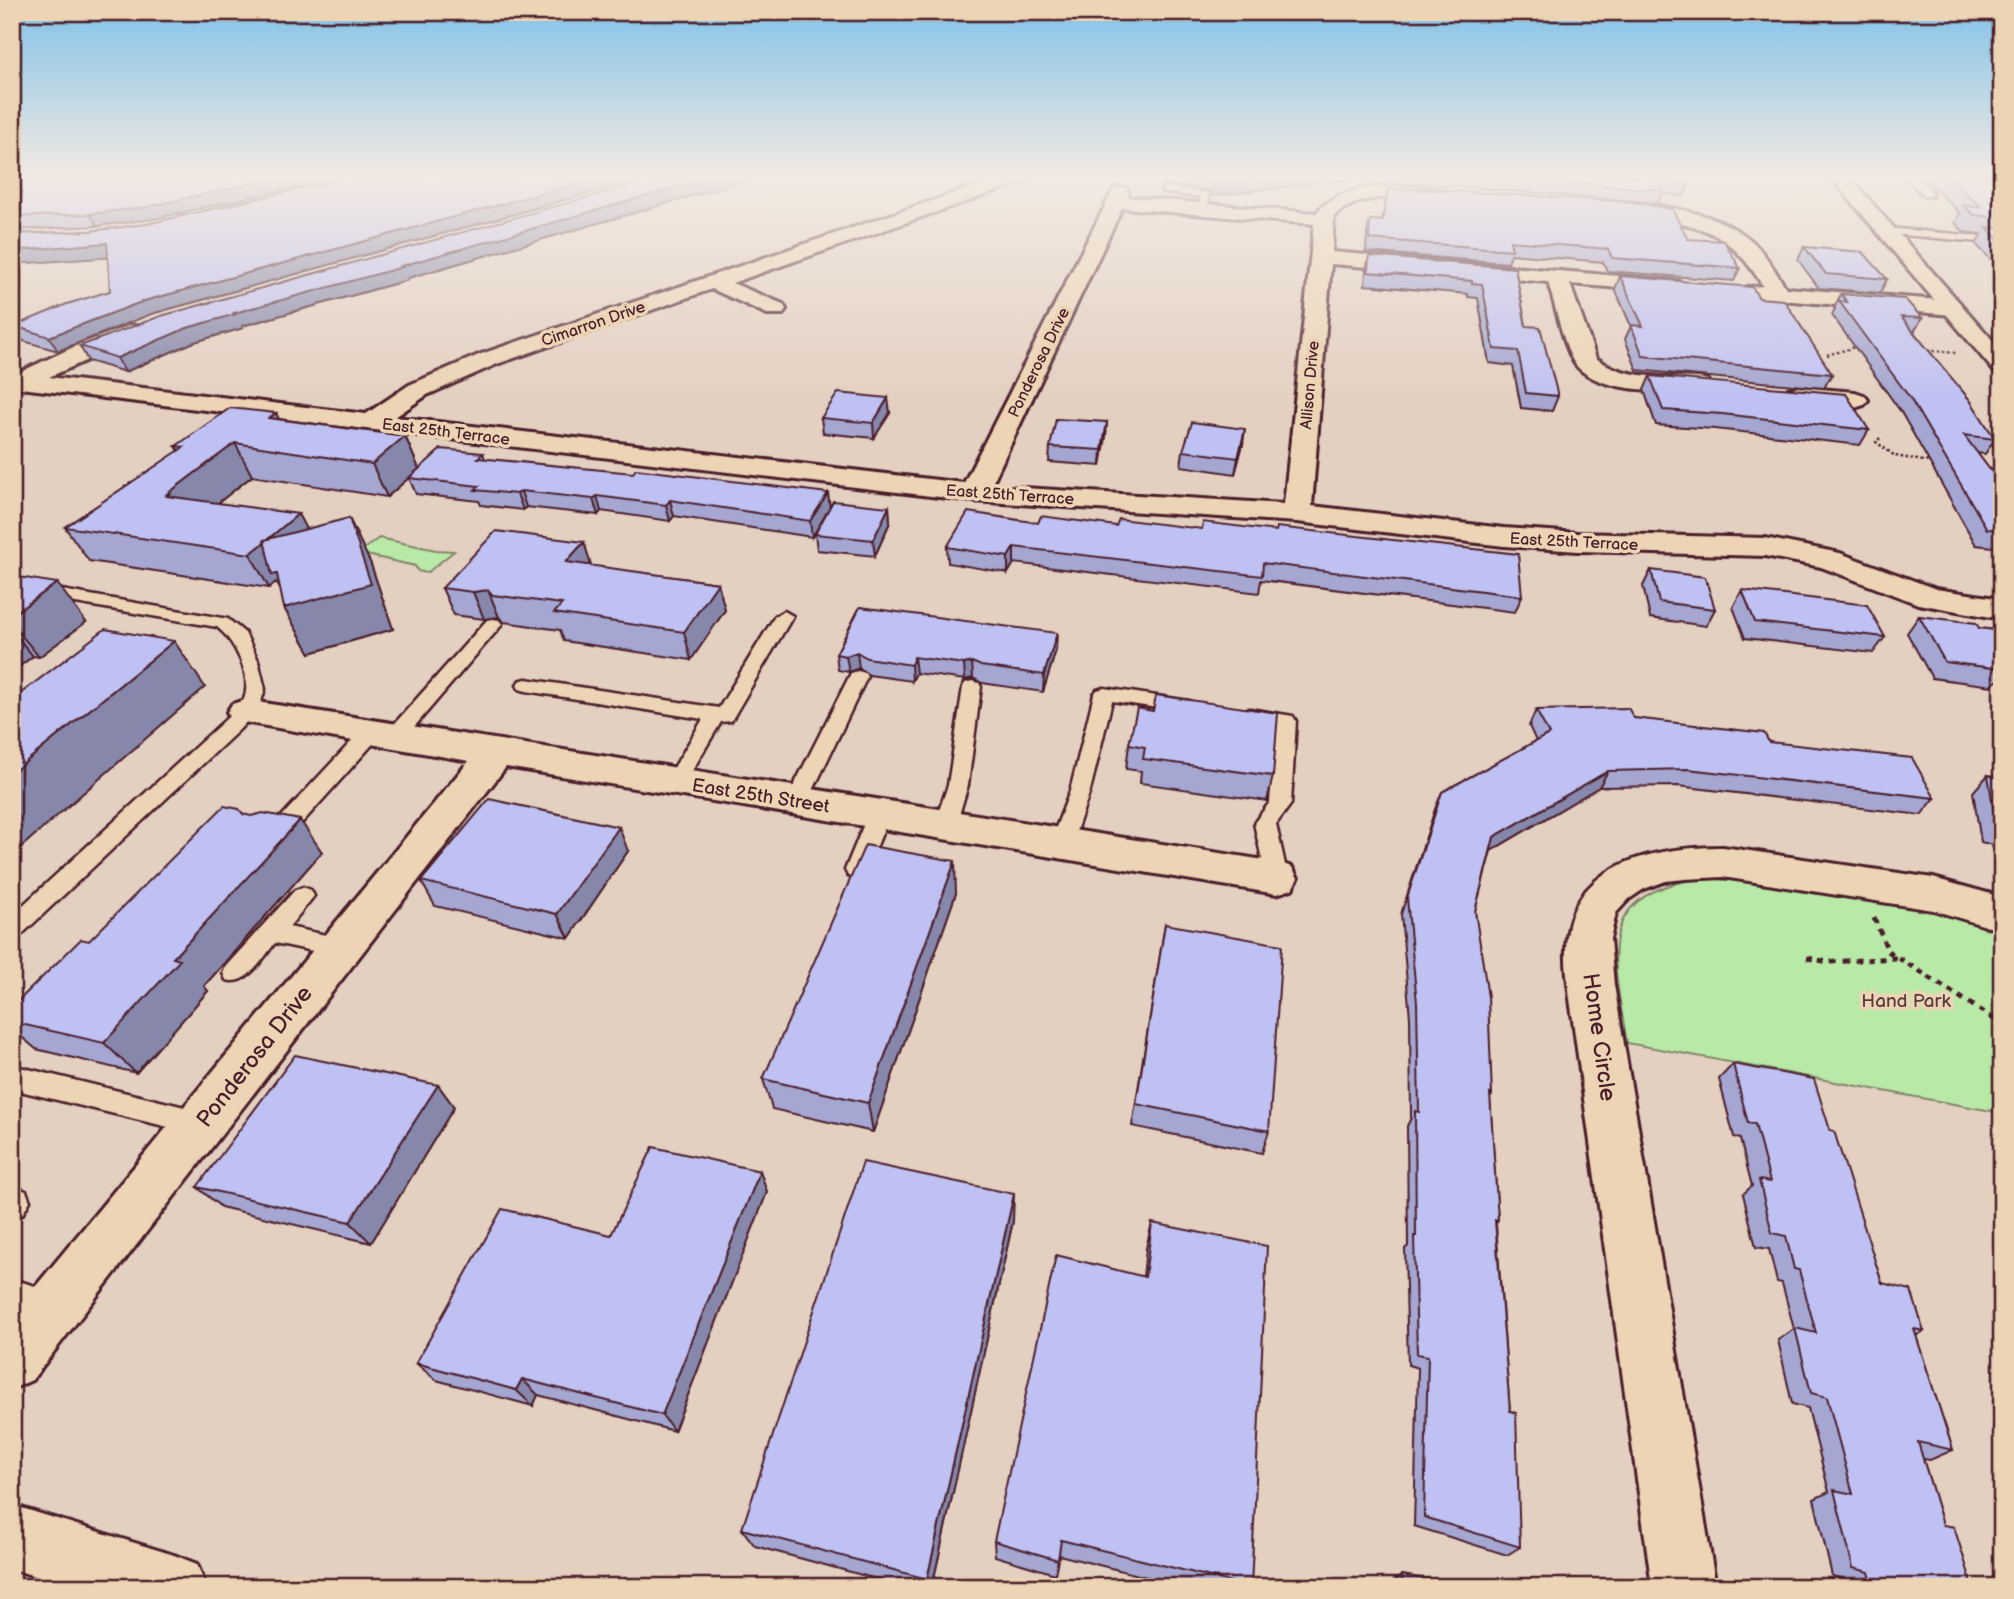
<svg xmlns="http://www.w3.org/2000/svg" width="2014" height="1599" font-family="'Balsamiq Sans',sans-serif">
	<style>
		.green { fill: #b9e9a7; stroke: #828469; stroke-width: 2 }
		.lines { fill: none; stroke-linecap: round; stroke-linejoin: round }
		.lane-casing { stroke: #4a1f2b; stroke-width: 5 }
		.street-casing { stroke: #4a1f2b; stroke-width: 6 }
		.secondary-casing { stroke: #4a1f2b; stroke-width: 6 }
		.path-far1 { stroke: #4a1f2b; stroke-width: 2.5; stroke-dasharray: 2.5 2.5; stroke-linecap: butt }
		.path { stroke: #4a1f2b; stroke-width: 5; stroke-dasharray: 6 6; stroke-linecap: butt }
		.lane { fill: #ecd4b4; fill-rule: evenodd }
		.street { fill: #ecd4b4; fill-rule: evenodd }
		.secondary { fill: #ecd4b4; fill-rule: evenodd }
		.wall { fill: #a5a6d1; stroke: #4a1f2b; stroke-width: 2 }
		.shaded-wall { fill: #8687aa; stroke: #4a1f2b; stroke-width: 2 }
		.building { fill: #c0c1f3; stroke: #4a1f2b; stroke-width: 2 }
		.labels { text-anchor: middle; stroke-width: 7; stroke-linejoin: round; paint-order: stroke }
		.far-street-label { font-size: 16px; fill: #4a1f2b; stroke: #ecd4b4 }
		.street-label { font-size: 19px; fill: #4a1f2b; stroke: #ecd4b4 }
		.park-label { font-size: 19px; fill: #5b3d3e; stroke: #ecd4b4 }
		.near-street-label { font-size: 23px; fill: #4a1f2b; stroke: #ecd4b4 }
	</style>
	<rect width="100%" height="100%" fill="#e3d0c1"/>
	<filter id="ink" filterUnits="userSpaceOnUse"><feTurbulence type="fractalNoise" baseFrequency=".0143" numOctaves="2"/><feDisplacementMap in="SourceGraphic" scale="14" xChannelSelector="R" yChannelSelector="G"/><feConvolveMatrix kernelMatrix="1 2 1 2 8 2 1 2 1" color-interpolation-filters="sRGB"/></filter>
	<g filter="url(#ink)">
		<path class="green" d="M379 538 436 550 454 551 427 573 418 571 415 566 358 553Z
			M1704 878 1745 881 1931 910 2002 929V1113L1627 1043C1613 957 1591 893 1704 878Z"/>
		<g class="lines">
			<g class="lane-casing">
				<path id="lane" d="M1905 176H1915L1932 192V196H1924Z
					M1166 187 1209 193 1208 209 1199 211 1200 197 1163 192 1161 190Z
					M1886 228 2002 238V244L1882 233 1881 231Z
					M12 581H28L50 588 228 619 245 633 258 660 265 689 259 708 239 730 20 936 12 938V915L225 720C231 714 241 707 244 699 253 676 234 640 217 627L46 598 26 591H12Z
					M784 611 793 616 734 716 731 721 721 722 683 786 676 788 669 786 666 781 703 719 526 691 519 689 517 685 519 681 526 679 719 708 775 616Z
					M493 619 499 620 502 624 499 628 402 741H388L385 736 388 731 487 620Z
					M858 671 865 673 867 677 808 801 804 806 797 809 790 806 786 801 849 677 851 673Z
					M972 681 979 683 981 687 968 785 956 825 953 831 945 833 937 831 934 825 948 785 963 687 965 683Z
					M1104 688 1183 700 1190 701 1193 706 1190 711 1183 712 1112 701 1090 791 1072 843 1069 849 1061 851 1053 849 1050 843 1070 791 1094 694 1097 690Z
					M1250 709 1293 716 1296 721 1291 804 1276 824 1288 878 1285 884 1277 887 1269 884 1266 878 1254 823 1270 802 1276 726 1243 720 1240 715 1243 710Z
					M372 725 379 727 382 732 379 737 283 844 275 846 267 844 264 838 267 832 365 727Z
					M879 806 887 809 890 814 867 870 864 876 856 879 848 876 845 870 868 814 871 809Z
					M303 887 311 890 314 896 289 927 349 940 353 947 349 954 341 957 275 943C263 958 247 987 226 980L223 973 226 966 295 890Z
					M20 1067 201 1111 211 1114 214 1123 211 1132 201 1135 20 1091 12 1088V1070Z
					M16 1187 26 1191 30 1201 22 1215 12 1219V1189Z
					M12 1279 65 1295 69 1306 65 1317 54 1321 12 1309Z"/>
			</g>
			<g class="street-casing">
				<path id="street" d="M12 176H34L31 180 12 186Z
					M1005 176H1031L1028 180 732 283 783 304 786 309 783 314H767L712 289 497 364 427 395 395 417 964 483 1114 188H1126L1129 192 1127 197 1316 213C1346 179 1399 186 1439 190L1445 191 1448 195 1445 199C1436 201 1427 199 1418 199 1389 196 1358 195 1334 216L1332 252 1679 281 1682 286 1679 291 1671 292 1570 284 1596 358C1625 380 1664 376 1699 378L1708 380 1711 385 1708 390 1699 392C1665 390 1598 394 1575 364 1565 350 1554 301 1548 282L1331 264 1312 506 1504 528 1578 533 1765 538 1840 553 1936 589 2002 599V619L1918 604 1821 567 1765 556 1578 551 1504 546 1297 522 973 501 12 387V373H18L80 344 131 325 139 327 142 332 139 337 49 377 366 414 409 385 481 354ZM1122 208 1314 224 1284 504 991 486Z
					M1625 201C1668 207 1721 212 1754 243 1767 256 1776 273 1786 288L1952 301 1960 303 1963 308 1960 313 1952 315 1747 297 1744 292 1747 287 1763 286C1721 217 1688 228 1618 211L1616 207 1618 203Z
					M1797 387 1855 392 1864 395 1868 400 1864 405 1855 408 1788 399 1785 394 1788 389Z
					M245 700 1277 862 1292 867 1298 878 1292 889 1277 894 506 767 32 1380 12 1389V1315L469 761 232 720 227 712 232 704Z
					M1723 847 1933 878 2002 897V931L1933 910 1723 877 1685 879 1666 881 1644 889 1629 899 1616 913 1610 939 1614 985 1716 1587H1652L1571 1006C1568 982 1563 956 1568 931 1580 859 1663 847 1723 847Z
					M12 1505 174 1555 197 1564 206 1587H70L12 1569Z"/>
			</g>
			<g class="secondary-casing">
				<path id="secondary" d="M1830 176H1848L2002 351V373L1994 371Z"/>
			</g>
			<path class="path-far1" d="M1923 350 1956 353
				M1827 355 1859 346
				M1880 438 1876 442 1895 456 1935 463
				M1985 468 2002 470"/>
			<path class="path" d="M1874 918 1888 951 2002 1024
				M1807 958 1829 962 1896 958"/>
			<use href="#lane" class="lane"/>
			<use href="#street" class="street"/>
			<use href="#secondary" class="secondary"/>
		</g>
		<path class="wall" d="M24 176H345L153 219 97 226 12 230V182Z
			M356 176H652L151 314 58 351 23 341 14 326 110 291 108 257 12 264V234L90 231 147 224Z
			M665 176H761L408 278V280L242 326 243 328 194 342 125 372 88 361 80 346Z
			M1163 176H1382L1330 182 1325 178 1301 185 1211 196 1209 190 1166 184 1162 186Z
			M1389 176H1684L1689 185 1684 197 1662 193 1658 203 1430 184H1388Z
			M1922 176H2002V260L1990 259 1976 244 1982 234 1964 232 1955 223 1960 213Z
			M1388 189 1688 239 1740 268 1734 281 1607 271 1603 262 1511 254 1508 263 1366 252 1367 233 1370 220 1382 221Z
			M1804 247 1887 279 1880 293 1819 288 1798 260Z
			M1369 256 1515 268 1526 326 1558 396 1552 411 1521 408 1513 366 1489 363 1478 298 1468 297V294L1365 285 1366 270Z
			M1620 276 1759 298 1832 374 1824 388 1637 370 1625 339 1631 326 1615 289Z
			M1841 294 1922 318 1914 332 1995 439 1985 454 1977 453 2002 486V548L1976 545 1901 412 1832 315 1835 309 1834 308Z
			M1650 376 1869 430 1860 445 1715 429 1656 425 1644 390Z
			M890 413 874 438 823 433 821 418Z
			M279 419 405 436 419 469 387 497 252 476 218 503 306 529 370 562 393 629 310 653 284 608 281 590 276 582 269 588 89 561 65 527 179 451 176 446Z
			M1107 422 1101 466 1049 462 1050 447Z
			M1243 444 1235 474 1181 466 1183 451Z
			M483 453 485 459 830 507H889L890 522 875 556 817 550 815 534 823 520 812 537 674 516 670 521 601 511 598 515 526 507 523 510 481 505 479 501 416 494 409 478Z
			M1038 523 1522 596 1515 612 1261 580 1259 593 1014 563 1008 573 948 563 947 547Z
			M584 542 591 566 718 583 725 610 691 660 564 641 560 630 504 622 499 617 484 619 454 615 442 588Z
			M1651 570 1715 609 1706 626 1650 618 1643 586Z
			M12 576 86 622 39 657 33 656 12 672Z
			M1742 590 1885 637 1873 653 1745 638 1733 607Z
			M860 607 1056 650 1043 692 982 683 973 678 965 680 916 673 912 681 869 675 859 668 849 672 838 670 836 654Z
			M1919 616 1979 628 2002 631V682L1996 681 1992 686 1932 678 1907 633Z
			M1536 710 1634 718 1769 742 1935 798 1921 815 1678 786 1599 787 1491 851 1475 911 1492 1095 1490 1098 1498 1220 1496 1224 1520 1547 1507 1555 1414 1526 1418 1368 1408 1365 1405 1249 1408 1246 1407 1126 1411 1118 1410 1018 1401 914 1435 809 1442 792 1536 741 1529 726Z
			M1153 711 1273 776 1267 801 1140 783 1141 771 1126 769 1129 744Z
			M1988 775 2002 779V848L1981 842 1973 792Z
			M243 815 322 852 204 986 208 991 136 1073 36 1049 12 1029V1007Z
			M628 851 569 938 435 906 421 881Z
			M956 893 873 1132 772 1109 763 1079Z
			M1165 924 1269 1131 1262 1153 1132 1126Z
			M1733 1064 1830 1130 1882 1283 1924 1331 1916 1336 1953 1450 1930 1460 1923 1459 1943 1525 1973 1587H1849L1847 1580 1832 1576 1814 1499 1829 1492 1808 1408 1792 1404 1778 1340 1794 1329 1782 1283 1777 1282 1769 1249 1756 1247 1743 1194 1752 1186 1740 1139 1734 1137 1719 1079Z
			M438 1085 454 1107 371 1243 221 1207 197 1187Z
			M760 1171 767 1192 674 1431 538 1395 533 1406 436 1380 416 1363 611 1235Z
			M1013 1221 932 1587H906L755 1546 742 1529Z
			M1152 1223 1251 1587H1186L1059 1555 1055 1574 995 1556 994 1541 1143 1277 1146 1248Z
			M1402 1575 1470 1587H1393L1392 1583Z"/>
		<path class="shaded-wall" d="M287 176H345L153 219 97 226 90 214Z
			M605 176H652L151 314 58 351 49 337 144 301Z
			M717 176H761L408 278V280L242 326 243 328 194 342 125 372 117 358 187 328 234 313Z
			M1163 176H1167L1166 184 1162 186Z
			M1279 176H1325V178L1301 185 1211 196 1213 183Z
			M1332 176H1382L1330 182Z
			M107 243 115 257 12 264V251Z
			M888 398 890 413 874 438 873 423Z
			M12 402 19 412 12 416Z
			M276 413 292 445 269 418Z
			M1107 422 1106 437 1101 466 1102 450Z
			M1245 429 1243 444 1235 474 1238 458Z
			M405 436 419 469 387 497 372 464Z
			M235 443 252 476 189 526 167 496V494Z
			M521 491 526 507 523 510 517 494Z
			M828 493 830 508 812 537 810 521Z
			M597 496 601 511 598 515 593 499Z
			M670 500 674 516 670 521 666 505Z
			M889 507 890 522 875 556 873 540Z
			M298 514 316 548 349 518 370 562 393 629 310 653 284 608 290 606 276 582 269 588 250 554Z
			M584 542 592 569 566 562Z
			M1014 547V563L1008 573V557Z
			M57 583 86 622 39 657 12 624V615Z
			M718 583 725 610 691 660 684 632Z
			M488 590 499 617 484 619 473 592Z
			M12 630 33 656 12 672Z
			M1057 633 1056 650 1043 692 1044 675Z
			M174 641 205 687 12 855V773Z
			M857 652 859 668 849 672 846 656Z
			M914 657 916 673 912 681 911 665Z
			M972 662 973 678 965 680 964 664Z
			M1608 771 1599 787 1487 853 1494 837Z
			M300 820 322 852 204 986 208 991 136 1073 104 1043 173 958Z
			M619 827 628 851 569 938 557 914Z
			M955 861 956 893 873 1132 868 1103Z
			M438 1085 454 1107 371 1243 350 1222Z
			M760 1171 767 1192 674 1431 662 1415Z
			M1014 1194 1013 1221 932 1587H929L927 1579Z
			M522 1379 538 1395 533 1406 516 1390Z"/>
		<path class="building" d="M24 176H287L146 207 90 214 12 217V182Z
			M356 176H605L144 301 49 337 14 326 67 304 110 291 107 243 12 251V234L90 231 147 224Z
			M665 176H717L401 266 403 267 234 313 236 314 187 328 117 358 80 346 161 316Z
			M1193 176H1279L1213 183 1211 178Z
			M1483 176H1684L1689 185 1656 179 1662 190Z
			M1947 176H2002V218L1974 215 1964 206 1981 207Z
			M1388 189 1438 190 1630 202 1672 209 1688 239 1724 241 1740 268 1612 258 1608 249 1510 241 1512 250 1369 239 1370 220 1383 221Z
			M1986 227 2002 229V242H2001Z
			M1804 247 1863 252 1887 279 1826 274Z
			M1369 256 1515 268 1526 326 1540 327 1558 396 1526 393 1518 351 1494 349 1482 284 1472 283V281L1368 272Z
			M1620 276 1752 287 1759 298 1784 300 1832 374 1643 356 1631 325 1643 326Z
			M1841 294 1905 299 1922 318 1901 317 1970 400 1995 439 1964 435 2002 486V487H1999L2002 490V530L1987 529 1910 398 1839 301 1847 302Z
			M1650 376 1846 394 1869 430 1722 414 1663 410Z
			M838 393 888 398 873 423 821 418Z
			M230 408 276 413 269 418 405 436 372 464 235 443 167 494H170L167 496 298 514 268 539 264 540 265 542 250 554 65 527 184 447 176 446Z
			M1056 419 1107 422 1102 450 1050 447Z
			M1192 422 1245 429 1238 458 1183 451Z
			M441 449 483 453 478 458 633 473 636 469 828 493 810 521 670 500 666 505 597 496 593 499 521 491 517 494 475 490 479 486 409 478Z
			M833 501 889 507 873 540 815 534Z
			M968 512 1038 523 1041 516 1116 526 1119 519 1202 529 1203 522 1276 531 1277 527 1518 554 1522 596 1263 563 1262 576 1014 547 1008 557 947 547Z
			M349 518 371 584 284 608 277 574 272 575 264 540Z
			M496 531 584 542 566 562 718 583 684 632 554 613 562 604 493 595 488 590 473 592 442 588Z
			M1651 570 1705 577 1715 609 1659 602Z
			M12 576 57 583 12 615Z
			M1742 590 1867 605 1885 637 1755 622Z
			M860 607 1057 633 1044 675 981 666 972 662 964 664 914 657 911 665 867 658 857 652 846 656 836 654Z
			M1919 616 1976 623 1979 628 2002 631V669L1945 662Z
			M105 629 174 641 12 773V700Z
			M1156 695 1278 713 1273 776 1143 759 1145 747 1129 744 1137 708 1153 711Z
			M1628 708 1634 718 1764 733 1769 742 1912 758 1935 798 1688 769 1608 771 1494 837 1475 911 1488 997 1492 1095 1490 1094 1498 1220H1495L1510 1411 1516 1413 1520 1547 1424 1517 1428 1356 1417 1354 1414 1236H1416L1415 1111 1419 1112 1417 1003 1407 898 1442 792 1549 734 1536 710Z
			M1988 775 2002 779V827L1996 825Z
			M489 799 619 827 557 914 421 881Z
			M224 806 239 809 243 814 251 816 263 813 300 820 173 958 180 960 104 1043 12 1022V1007L81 939 89 941Z
			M865 845 955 861 868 1103 763 1079Z
			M1165 924 1282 945 1269 1131 1136 1104Z
			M295 1055 438 1085 350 1222 197 1187Z
			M1733 1064 1814 1079 1830 1130 1834 1131 1882 1283 1911 1290 1924 1331 1914 1329 1953 1450 1918 1442 1943 1525 1954 1527 1973 1587H1873L1869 1572 1853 1568 1834 1490 1853 1494 1827 1397 1811 1393 1795 1328 1816 1333 1799 1270 1794 1269 1786 1236 1772 1233 1759 1180 1770 1182 1755 1124 1748 1123Z
			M653 1147 760 1171 662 1415 522 1379 516 1390 416 1363 502 1209 611 1235Z
			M863 1162 1014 1194 927 1579 742 1529Z
			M1152 1223 1267 1246 1251 1587 1061 1540 1058 1560 994 1541 1056 1255 1145 1277Z
			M1402 1575 1470 1587H1403Z"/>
	</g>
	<linearGradient id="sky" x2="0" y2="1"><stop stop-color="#82c2e8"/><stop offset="0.44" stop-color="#f2eae3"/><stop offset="1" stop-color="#f2eae3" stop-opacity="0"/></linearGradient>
	<rect width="2014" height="400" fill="url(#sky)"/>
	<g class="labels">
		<g class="far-street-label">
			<text transform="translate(593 323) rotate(-19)" y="6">Cimarron Drive</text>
			<text transform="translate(1038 362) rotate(-64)" y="6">Ponderosa Drive</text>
			<text transform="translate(1309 385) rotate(-85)" y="6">Allison Drive</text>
			<text transform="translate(446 431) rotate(7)" y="6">East 25th Terrace</text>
			<text transform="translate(1010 494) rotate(4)" y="6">East 25th Terrace</text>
			<text transform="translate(1574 541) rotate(3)" y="6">East 25th Terrace</text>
		</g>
		<g class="street-label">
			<text transform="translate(761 795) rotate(9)" y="7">East 25th Street</text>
		</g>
		<g class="park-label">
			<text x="1906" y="1007">Hand Park</text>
		</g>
		<g class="near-street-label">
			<text transform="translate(1600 1037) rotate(82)" y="8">Home Circle</text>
			<text transform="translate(254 1056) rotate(-52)" y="8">Ponderosa Drive</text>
		</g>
	</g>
	<rect width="2014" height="1599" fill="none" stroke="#ecd4b4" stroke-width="42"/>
	<rect x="21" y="21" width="1972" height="1557" fill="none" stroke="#4a1f2b" stroke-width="2.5" filter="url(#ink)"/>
</svg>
